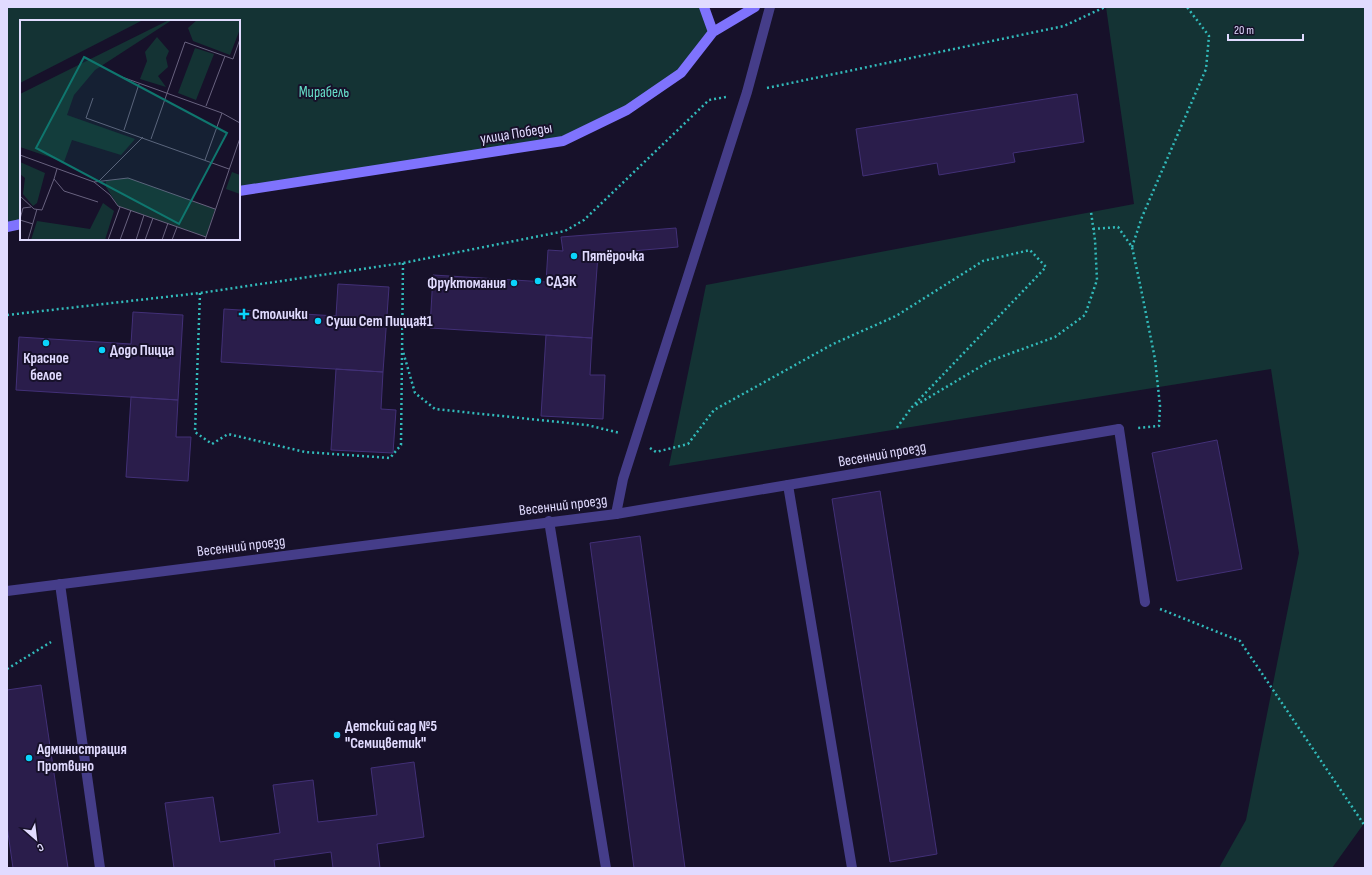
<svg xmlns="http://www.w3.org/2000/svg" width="1372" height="875" font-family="'Sofia Sans Condensed',sans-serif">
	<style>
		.green { fill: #143334 }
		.building { fill: #2a1d4b; stroke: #423077 }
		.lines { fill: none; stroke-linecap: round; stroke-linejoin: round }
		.path { stroke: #32bbbb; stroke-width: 2.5; stroke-dasharray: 2 3; stroke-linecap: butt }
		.lane { stroke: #453d89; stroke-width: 10 }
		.street { stroke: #453d89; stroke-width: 10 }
		.secondary { stroke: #7f73fd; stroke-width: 10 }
		.poi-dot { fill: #0ad4fc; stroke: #17112a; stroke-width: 1.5 }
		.labels { text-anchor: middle; stroke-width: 4; stroke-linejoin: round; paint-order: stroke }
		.park-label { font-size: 15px; fill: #66dfc9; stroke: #17112a }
		.street-label { font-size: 15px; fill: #e1dbff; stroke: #17112a }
		.poi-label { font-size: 15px; font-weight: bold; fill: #e1dbff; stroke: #17112a; text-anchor: start }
		.inset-road { fill: none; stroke: #68627f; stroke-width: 1 }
		.view { fill: #0f766e; fill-opacity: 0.15; stroke: #0f766e; stroke-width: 2 }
		.inset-edge { fill: none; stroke: #e1dbff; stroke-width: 2 }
	</style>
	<rect width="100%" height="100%" fill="#17112a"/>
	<path class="green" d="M7 7H704L713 32 681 73 627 110 563 141 239 191V21H21V224L7 226Z
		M1106 7H1365V822L1332 868H1219L1246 820 1299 553 1271 369 669 466 706 285 1134 204Z"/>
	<path class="building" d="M1077 94 1084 142 1013 153 1015 162 939 175 937 163 863 176 856 129Z
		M676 228 678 247 598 254 592 338 430 328 433 275 546 282 548 250 563 251 561 237Z
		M338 284 389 287 383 372 221 362 224 309 336 316Z
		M133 312 183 315 178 400 16 390 19 337 131 344Z
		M546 335 592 338 590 375H605L603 419 541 416Z
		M336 369 383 372 381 409 396 410 393 453 331 450Z
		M131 397 178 400 176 437H191L188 481 126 477Z
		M1217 440 1242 569 1177 581 1152 453Z
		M880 491 937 854 890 862 832 499Z
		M640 536 685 868H634L590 543Z
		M41 685 68 868H13L7 826V690Z
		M414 762 424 837 377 844 380 868H333L331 852 274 860 275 868H174L165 803 213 797 220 842 280 833 273 785 313 780 318 822 377 815 371 768Z"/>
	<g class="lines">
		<path class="path" d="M767 88 1064 26 1105 7
			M1093 229 1118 227 1132 247 1140 284 1155 359 1160 406 1159 426 1137 428
			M1132 247 1142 217 1206 69 1209 36 1187 7
			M200 293 195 432 212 444 228 434 305 452 390 458 401 445 403 263
			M7 315 200 293 403 263 565 231 584 220 709 100 726 97
			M402 348 415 393 435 409 587 425 620 433
			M916 405 990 361 1055 337 1085 315 1097 280 1095 240 1091 212
			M650 448 656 452 688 444 714 410 833 344 896 316 983 261 1030 250 1046 267 912 407 896 429
			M1160 609 1240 641 1365 826
			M7 669 51 642"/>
		<path class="lane" d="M1119 429 1145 602
			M788 485 852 868
			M616 514 623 479 747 92 770 7
			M549 521 606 868
			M60 584 100 868"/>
		<path class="street" d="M7 591 616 514 1119 429"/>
		<path class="secondary" d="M704 7 713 32
			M239 191 563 141 627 110 681 73 713 32 755 7
			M7 227 21 224"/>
	</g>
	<g class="poi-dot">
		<circle cx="574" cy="256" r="4"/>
		<circle cx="538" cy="281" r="4"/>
		<circle cx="514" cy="283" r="4"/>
		<path d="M242 308h4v4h4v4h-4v4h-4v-4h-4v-4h4z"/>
		<circle cx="318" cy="321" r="4"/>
		<circle cx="46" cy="343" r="4"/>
		<circle cx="102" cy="350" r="4"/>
		<circle cx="337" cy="735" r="4"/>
		<circle cx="29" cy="758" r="4"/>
	</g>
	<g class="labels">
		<g class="park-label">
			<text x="324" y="97">Мирабель</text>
		</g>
		<g class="street-label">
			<text transform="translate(516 133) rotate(-9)" y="5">улица Победы</text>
			<text transform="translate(882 454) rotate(-10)" y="5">Весенний проезд</text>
			<text transform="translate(563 505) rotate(-7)" y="5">Весенний проезд</text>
			<text transform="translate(241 546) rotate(-7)" y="5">Весенний проезд</text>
		</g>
		<g class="poi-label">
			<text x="582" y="261">Пятёрочка</text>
			<text x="546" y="286">СДЭК</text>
			<text x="506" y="288" text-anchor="end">Фруктомания</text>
			<text x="252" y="319">Столички</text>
			<text x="326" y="326">Суши Сет Пицца#1</text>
			<text x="110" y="355">Додо Пицца</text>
			<text x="46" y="363" text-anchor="middle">Красное<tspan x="46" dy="17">белое</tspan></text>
			<text x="345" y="731">Детский сад №5<tspan x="345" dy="17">"Семицветик"</tspan></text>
			<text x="37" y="754">Администрация<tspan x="37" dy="17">Протвино</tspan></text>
		</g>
	</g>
	<g transform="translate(20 20)">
		<rect width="220" height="220" fill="#17112a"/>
		<path d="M0 0H123L0 63ZM149 0H152L75 50 54 75 47 95 115 119 101 135 52 120 44 142 0 127V74ZM177 0H220V9L210 35 173 21 168 8ZM137 17 149 31 146 38 148 47 138 56 146 67 120 59 127 41 125 32ZM175 28 194 34 176 80 158 73ZM0 142 25 153 17 183 13 186 3 174 5 158 0 154ZM212 152 220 155V174L206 169ZM108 158 195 189 186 217 98 186 86 167V161ZM83 183 94 191 85 220H11L17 201 70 209Z" fill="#143334"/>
		<path class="inset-road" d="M102 57 202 93 220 103M73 78 66 98 209 149M186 86 205 36M104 110 119 64M131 119 165 22 213 39 220 19M0 135 74 162 90 175 98 186 186 217M185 140 202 93M37 149 34 159 44 171 78 182M74 162 108 158 195 189M78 162 123 117M0 176 14 189 22 190 34 159M0 199 3 188 11 187M0 200 13 204M8 220 17 189M88 220 100 187M100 220 111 190M116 220 124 195M125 220 133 198M142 220 148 203M152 220 157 207M185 220 220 118"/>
		<path class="view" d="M64 37 207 113 159 204 16 128Z"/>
		<rect width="220" height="220" class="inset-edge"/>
	</g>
	<rect width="1372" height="875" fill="none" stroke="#e1dbff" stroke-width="16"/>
	<g transform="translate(36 839) rotate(152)" stroke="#17112a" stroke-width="3" paint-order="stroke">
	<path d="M0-3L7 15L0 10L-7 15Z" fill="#e1dbff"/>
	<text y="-6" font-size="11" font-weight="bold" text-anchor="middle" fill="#e1dbff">С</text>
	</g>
	<path d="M1228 34v6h75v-6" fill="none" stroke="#e1dbff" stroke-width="2"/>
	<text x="1234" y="34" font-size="12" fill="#e1dbff" stroke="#17112a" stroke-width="3" paint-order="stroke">20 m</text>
</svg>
